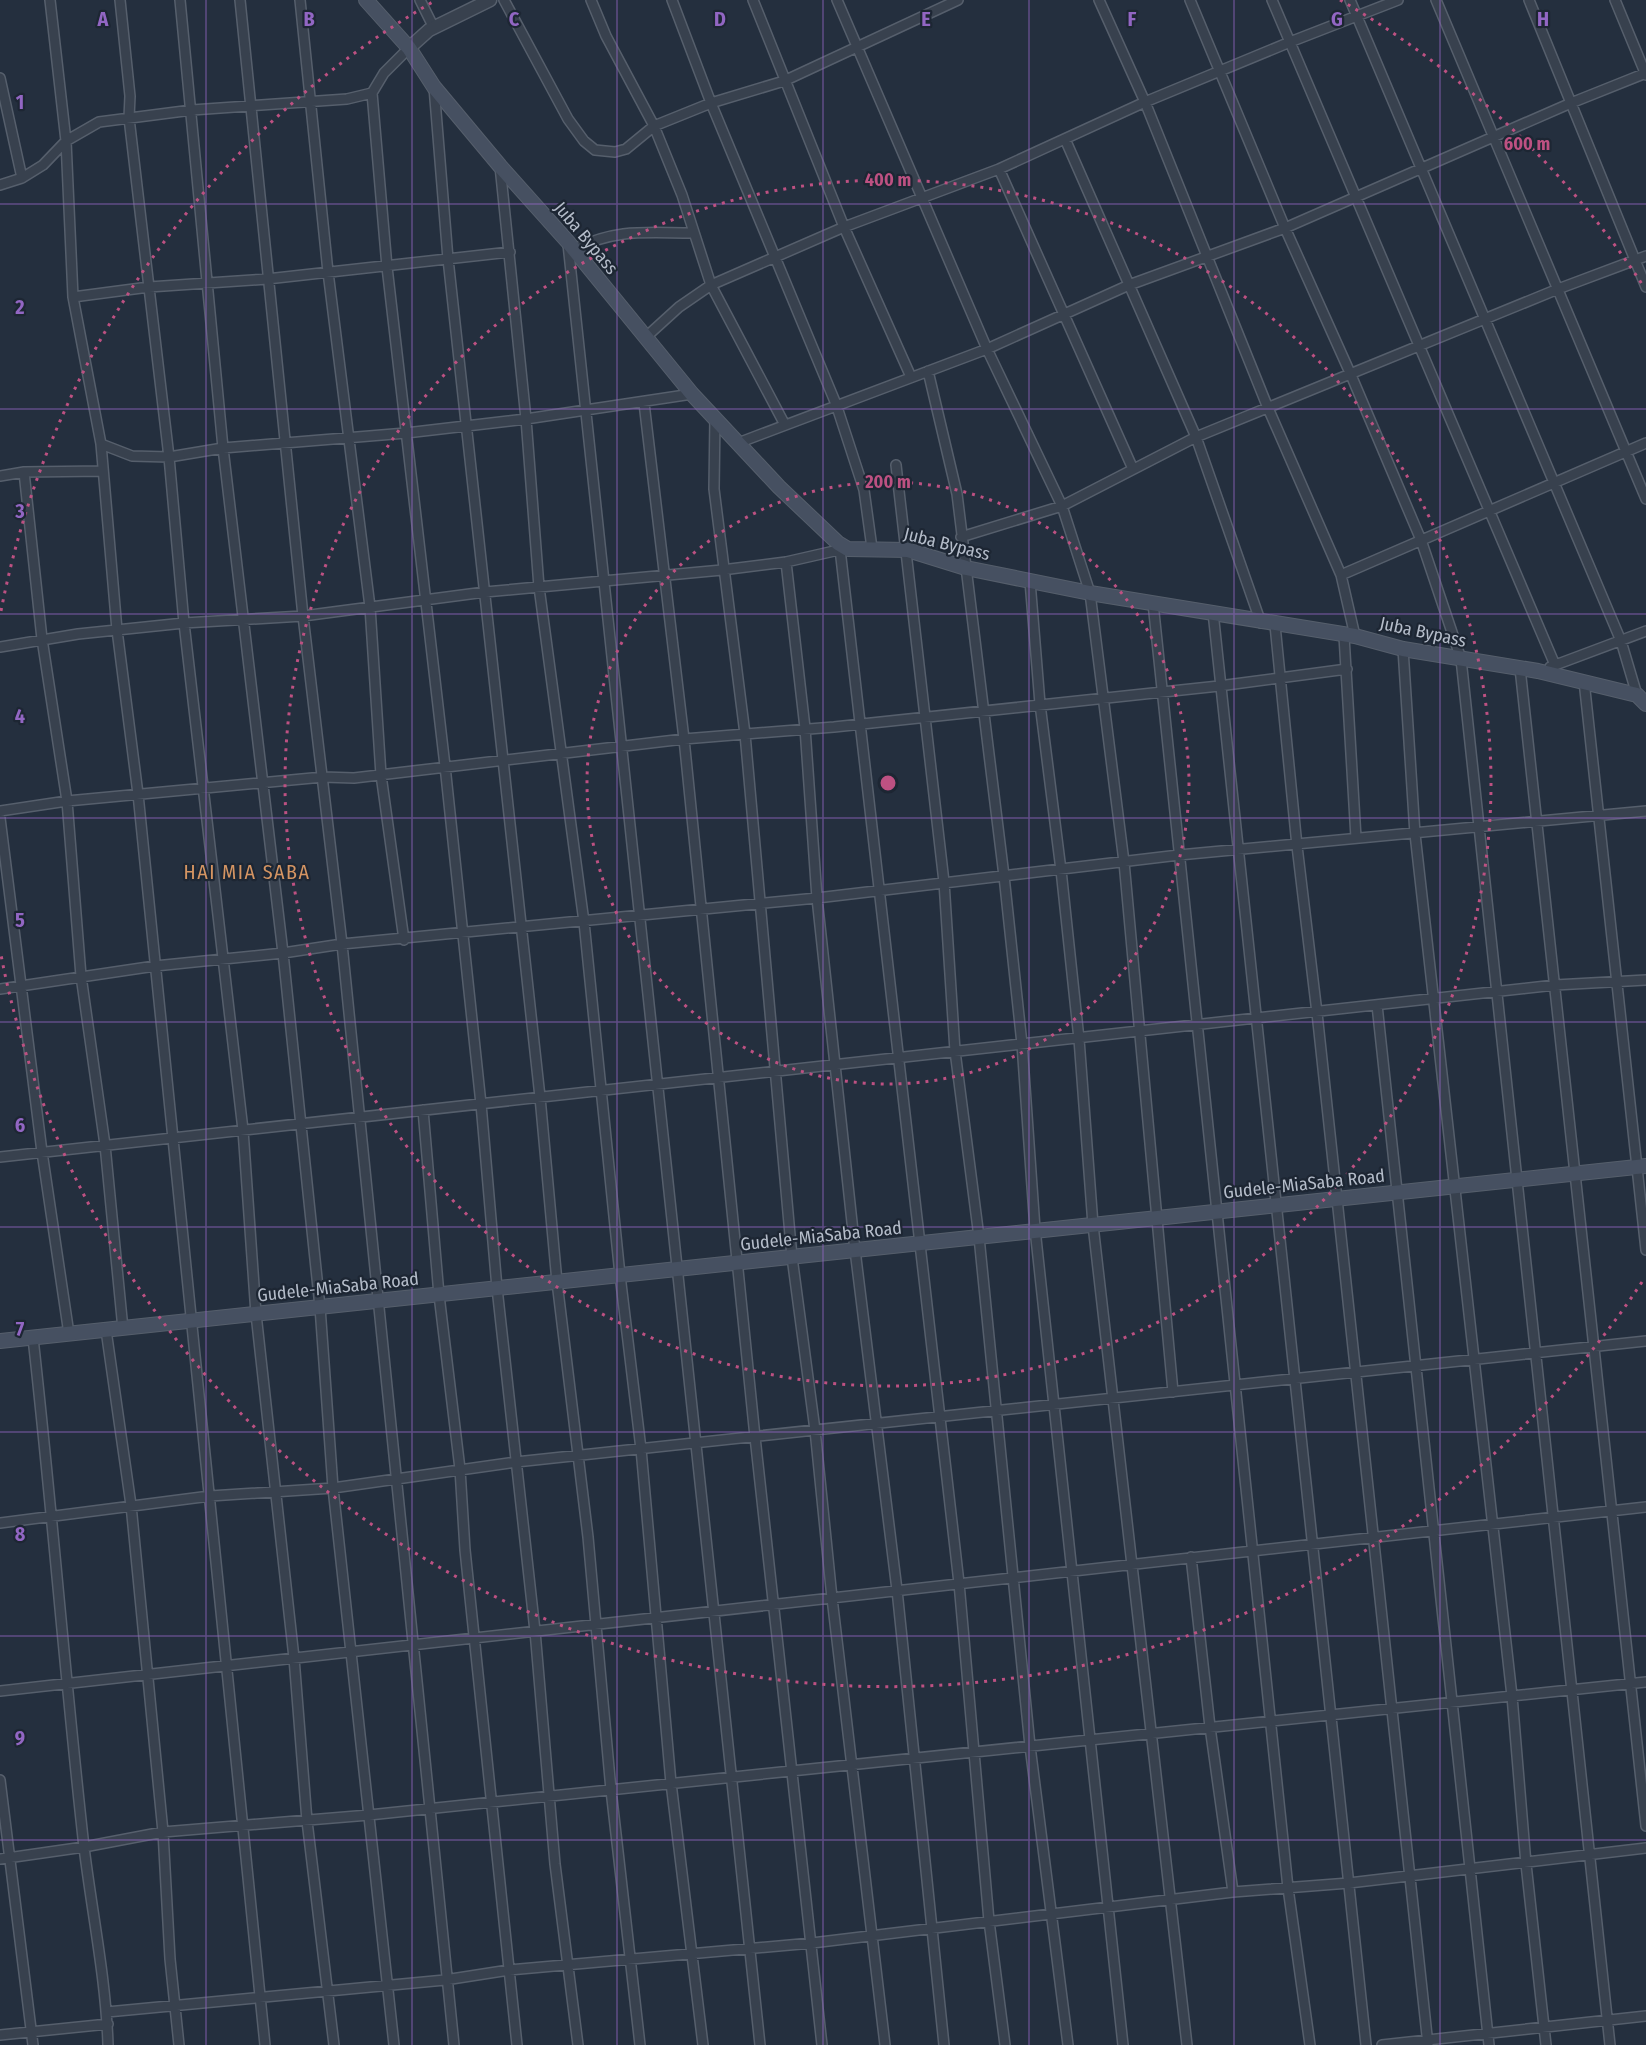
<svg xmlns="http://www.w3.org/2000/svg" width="1646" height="2045" font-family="'Fira Sans Condensed',sans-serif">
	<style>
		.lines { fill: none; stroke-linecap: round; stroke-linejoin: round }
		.minor-casing { stroke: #565f6c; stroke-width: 12 }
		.tertiary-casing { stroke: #565f6c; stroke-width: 15 }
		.secondary-casing { stroke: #565f6c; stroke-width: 16 }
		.minor { stroke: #38414e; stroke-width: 9 }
		.tertiary { stroke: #38414e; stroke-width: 12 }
		.secondary { stroke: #465061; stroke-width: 14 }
		.grid { fill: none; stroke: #9266c3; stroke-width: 1.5; stroke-opacity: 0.55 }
		.ring { fill: none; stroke: #bd5182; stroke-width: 3; stroke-dasharray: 3 6 }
		.labels { text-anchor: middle; stroke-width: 4.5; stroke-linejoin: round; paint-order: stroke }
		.street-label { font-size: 18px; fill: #b4bcc9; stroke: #1d2633 }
		.neighbourhood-label { font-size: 20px; letter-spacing: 1.5px; fill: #d59563; stroke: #1d2633 }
		.grid-label { font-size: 20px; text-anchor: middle; font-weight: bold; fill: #9266c3; stroke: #1d2633; stroke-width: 4.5; stroke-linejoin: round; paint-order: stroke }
		.centre { fill: #bd5182; stroke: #1d2633; stroke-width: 3 }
		.ring-label { font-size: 18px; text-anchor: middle; font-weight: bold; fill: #bd5182; stroke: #1d2633; stroke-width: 4.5; stroke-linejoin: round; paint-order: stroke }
	</style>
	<rect width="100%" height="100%" fill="#242f3e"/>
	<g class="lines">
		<g class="minor-casing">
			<path id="minor" d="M50 0 66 141 73 297 101 444 117 630 138 794 265 2045
				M120 0 130 96 129 118 169 457 184 623 243 1130 256 1314 294 1658 307 1821 334 2045
				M180 0 223 448 283 953 320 1307 333 1488 394 2045
				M240 0 303 616 342 944 454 2045
				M300 0 328 272 370 607 381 775 404 940
				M420 0 434 28
				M504 0 568 119 584 141 595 150 615 152 626 149 654 126 711 103 784 81 958 0
				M591 0 606 36 654 126 682 195 711 285 785 425
				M672 0 711 103 836 404 864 490 872 548
				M753 0 844 227 911 377
				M837 0 987 349 1062 506 1090 593 1124 862 1173 1392
				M1099 0 1145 102 1268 408 1341 575 1355 636
				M1190 0 1285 228 1351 375 1421 540 1461 659 1610 2045
				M1272 0 1555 665
				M1350 0 1621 641 1637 695
				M1436 0 1646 499
				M1529 0 1646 287
				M1615 0 1646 75
				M0 78 22 178
				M434 87 448 259 540 1097 557 1282 588 1537 611 1790 640 2045
				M372 93 387 267 445 766 481 1104 497 1288 535 1631 555 1864 578 2045
				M1065 139 1196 437 1261 623
				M500 166 526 419 539 587 584 922 620 1275 641 1449 671 1783 703 2045
				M999 169 1133 469
				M0 185 22 178 43 165 66 141 99 122 192 110 347 99 372 93 384 73 409 48
				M568 244 760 2045
				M574 249C619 228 646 233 693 233
				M73 297 149 287 267 279 510 252
				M646 337 679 307 711 285 844 227 999 169 1145 102 1290 42 1398 0
				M928 371 957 494 1004 876 1022 1044 1035 1229 1123 2045
				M644 403 684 739 755 1437 822 2045
				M715 417 714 489 745 734 792 1257 815 1430 832 1598 885 2045
				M738 443 987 349 1129 285 1285 228 1571 103 1646 73
				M101 444 132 456 169 457 223 448 406 433 526 419 692 394
				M896 465 944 882 955 1051 979 1237 1030 1746 1068 2045
				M24 472 42 639 67 801 81 976 105 1145 123 1329
				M0 476 24 472 103 471
				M961 537 1062 506 1196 437 1558 289 1646 256
				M840 549 959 1583 989 1921 1005 2045
				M786 562 805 728 817 898 855 1250 897 1590 944 2045
				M1341 575 1646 443
				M1030 581 1040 704 1061 870 1079 1039 1093 1225 1187 2045
				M1153 603 1288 1888 1310 2045
				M1213 612 1366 2045
				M1275 625 1297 846 1317 1013 1428 2045
				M1344 636 1356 838
				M0 647 78 634 184 623 303 616 485 592 722 570 786 562 843 549
				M1403 649 1415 834 1512 1696 1526 1864 1546 2045
				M1550 667 1646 631
				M1520 668 1646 1826
				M1584 681 1646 1250
				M0 811 67 801 323 777 354 778 684 739 834 727 1219 686 1347 669
				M0 818 42 1152 69 1334
				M0 989 155 966 283 953 342 944 817 898 1179 855 1646 811
				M1377 1005 1489 2045
				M423 1110 439 1295 460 1469 465 1550 517 2045
				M0 1157 1555 985 1646 980
				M106 1330 131 1505 163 1832 170 1959 179 2045
				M33 1338C52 1507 65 1678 84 1847 92 1913 106 1979 108 2045
				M0 1523 210 1496 333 1488 516 1462 1646 1341
				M1191 1557 1210 1727 1233 1892
				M0 1691 1646 1507
				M0 1780 33 2045
				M0 1859 84 1847 163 1832 369 1815 1646 1682
				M107 2012 445 1980 509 1970 812 1943 1233 1892 1349 1883 1646 1848
				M0 2035 108 2024
				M1382 2045 1646 2016"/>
		</g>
		<g class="tertiary-casing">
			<path id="tertiary" d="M409 48 429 30 490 0"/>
		</g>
		<g class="secondary-casing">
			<path id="secondary" d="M366 0 409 48 434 87 500 166 568 242 692 394 779 487 838 543 848 549 908 550 966 568 1090 593 1355 636 1403 649 1538 671 1637 695 1646 704
				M0 1341 1646 1166"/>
		</g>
		<use href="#minor" class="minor"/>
		<use href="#tertiary" class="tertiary"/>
		<use href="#secondary" class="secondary"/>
	</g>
	<path class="grid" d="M206 0V2045M412 0V2045M617 0V2045M823 0V2045M1029 0V2045M1234 0V2045M1440 0V2045M0 204H1646M0 409H1646M0 614H1646M0 818H1646M0 1022H1646M0 1227H1646M0 1432H1646M0 1636H1646M0 1840H1646"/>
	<g class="ring">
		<circle cx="888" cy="783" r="301"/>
		<circle cx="888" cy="783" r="603"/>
		<path d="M1642 1282A904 904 0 0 1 1 955M1 611A904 904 0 0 1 436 0M1340 0A904 904 0 0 1 1642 284"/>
	</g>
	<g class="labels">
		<g class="street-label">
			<text transform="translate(586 238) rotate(50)" y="6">Juba Bypass</text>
			<text transform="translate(947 544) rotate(14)" y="6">Juba Bypass</text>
			<text transform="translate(1423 632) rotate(12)" y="6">Juba Bypass</text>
			<text transform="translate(1304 1184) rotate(-6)" y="6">Gudele-MiaSaba Road</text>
			<text transform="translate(821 1236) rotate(-6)" y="6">Gudele-MiaSaba Road</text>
			<text transform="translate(338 1287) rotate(-6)" y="6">Gudele-MiaSaba Road</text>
		</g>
		<g class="neighbourhood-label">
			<text x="247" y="879">HAI MIA SABA</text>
		</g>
	</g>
	<g class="grid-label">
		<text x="103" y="26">A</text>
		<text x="309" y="26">B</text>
		<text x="514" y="26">C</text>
		<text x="720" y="26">D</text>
		<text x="926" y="26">E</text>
		<text x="1132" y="26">F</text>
		<text x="1337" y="26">G</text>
		<text x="1543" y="26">H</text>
		<text x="20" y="109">1</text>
		<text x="20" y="314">2</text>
		<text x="20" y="518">3</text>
		<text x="20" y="723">4</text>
		<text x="20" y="927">5</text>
		<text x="20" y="1132">6</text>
		<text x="20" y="1336">7</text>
		<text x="20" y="1541">8</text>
		<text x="20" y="1745">9</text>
	</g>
	<circle cx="888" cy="783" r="9" class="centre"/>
	<g class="ring-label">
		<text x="1527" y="150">600 m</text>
		<text x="888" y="186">400 m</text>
		<text x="888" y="488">200 m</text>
	</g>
</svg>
